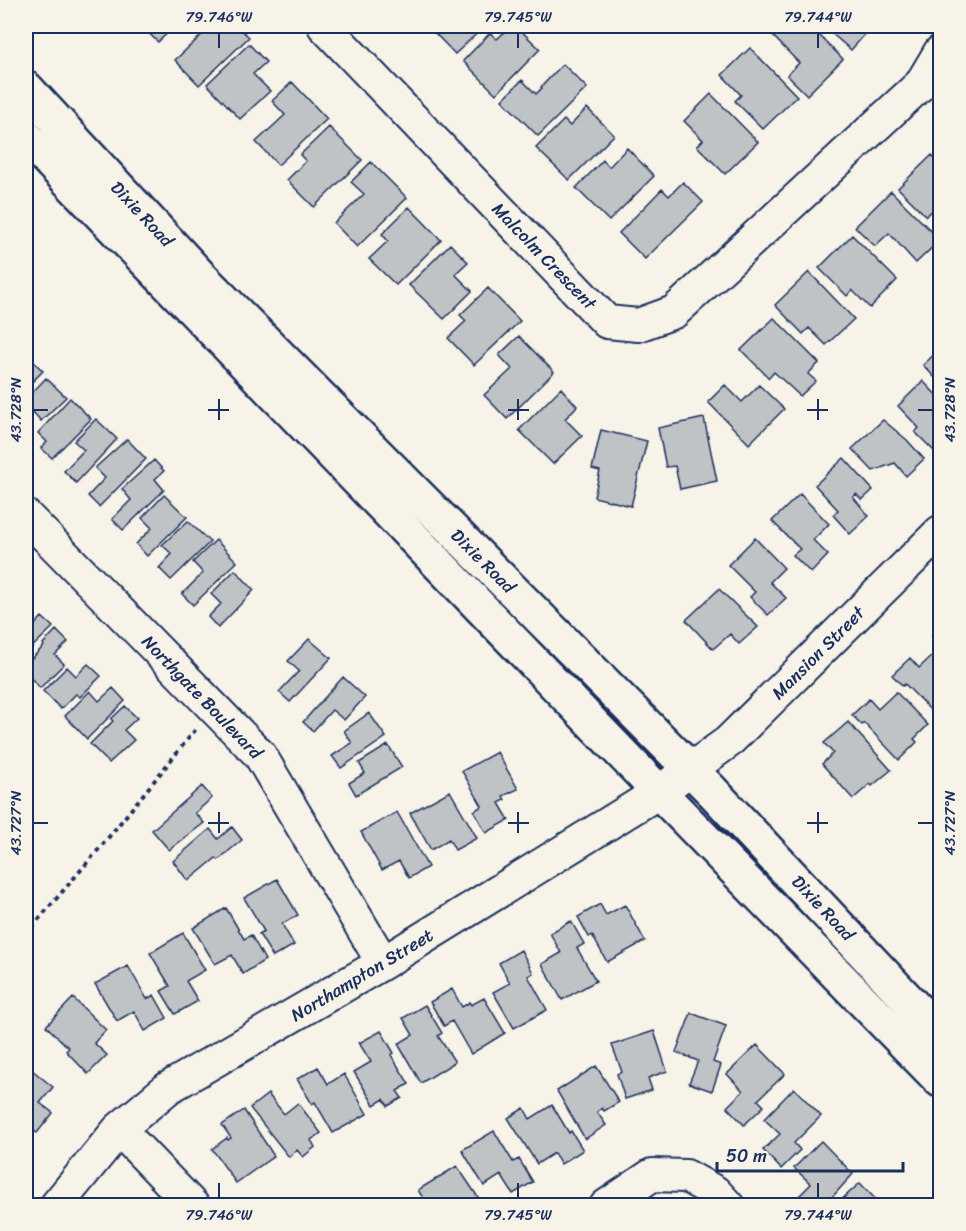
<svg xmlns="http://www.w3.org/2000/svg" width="966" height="1231" font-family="Sriracha,sans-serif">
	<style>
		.building { fill: #c0c3c5; stroke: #1b2f5e; stroke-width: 1.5 }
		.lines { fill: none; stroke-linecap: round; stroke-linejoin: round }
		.minor-casing { stroke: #1b2f5e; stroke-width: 36 }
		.major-casing { stroke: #1b2f5e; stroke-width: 38 }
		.path { stroke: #1b2f5e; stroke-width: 4; stroke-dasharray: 4.5 4.5; stroke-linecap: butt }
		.minor { stroke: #f7f3e8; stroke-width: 32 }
		.major { stroke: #f7f3e8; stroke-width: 33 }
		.ticks { fill: none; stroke: #1b2f5e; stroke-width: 2 }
		.labels { text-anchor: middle; stroke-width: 4.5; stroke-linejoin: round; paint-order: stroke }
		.street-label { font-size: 18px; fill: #1b2f5e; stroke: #f7f3e8 }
		.neatline { fill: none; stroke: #1b2f5e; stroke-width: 2 }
		.ticks-label { font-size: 15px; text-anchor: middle; fill: #1b2f5e }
	</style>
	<rect width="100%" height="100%" fill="#f7f3e8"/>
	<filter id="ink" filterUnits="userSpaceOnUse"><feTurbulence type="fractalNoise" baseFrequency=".0167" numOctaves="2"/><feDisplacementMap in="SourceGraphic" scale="12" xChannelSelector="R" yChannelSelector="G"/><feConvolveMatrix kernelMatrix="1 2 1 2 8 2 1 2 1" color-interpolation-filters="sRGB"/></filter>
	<g filter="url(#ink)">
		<path class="building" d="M141 26H175L158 42Z
			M198 26H237L249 37 199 85 175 60 205 32Z
			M428 26H485L455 54Z
			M511 26H516L540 49 496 94 463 61 490 33 497 39Z
			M777 26H810L843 59 807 95 787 75 799 63 770 33Z
			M823 26H859L867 32 851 50Z
			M249 44 266 62 253 74 270 91 240 119 207 84Z
			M750 48 797 96 763 129 735 101 741 95 722 75Z
			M563 64 587 88 538 136 502 100 522 80 536 94 542 88 541 87Z
			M292 82 327 119 278 165 256 142 285 115 272 101Z
			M711 94 758 142 725 174 697 146 703 140 684 121Z
			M587 108 614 135 569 180 536 148 564 120 570 126Z
			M329 127 362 160 314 207 287 180 306 161 300 155Z
			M627 148 654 176 609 221 576 188 603 160 609 167Z
			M932 155 940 163V218L933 210 926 216 898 188Z
			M371 162 407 198 357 247 334 223 364 194 351 182Z
			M683 182 703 202 645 259 619 233 662 189 669 196Z
			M891 191 940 240 916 263 889 233 875 246 855 227Z
			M409 207 441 240 396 285 369 259 388 241 382 234Z
			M852 235 897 280 870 308 852 290 847 296 819 268Z
			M450 244 468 262 455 274 472 291 444 319 409 285Z
			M809 272 854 319 826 345 809 328 803 334 775 305Z
			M488 288 520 321 474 365 448 338 466 321 460 315Z
			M774 318 819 363 808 374 816 381 800 396 774 372 769 378 741 350Z
			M519 336 554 372 507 419 484 395 512 369 499 355Z
			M940 349V383L923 365Z
			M26 354 43 371 26 388Z
			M46 378 66 397 41 421 32 411 26 418V399Z
			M923 381 940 399V411L935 417 940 423V445L934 451 915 432 919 428 898 406Z
			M725 385 742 402 759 385 784 409 749 444 708 402Z
			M561 388 577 406 565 419 582 436 553 464 519 430Z
			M70 398 91 419 52 458 41 448 47 442 38 433Z
			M704 418 717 481 680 489 675 466 666 467 658 428Z
			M96 419 117 439 76 483 64 471 84 450 74 441Z
			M883 420 907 440 924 459 906 476 895 463 873 471 852 449Z
			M601 430 647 441 631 506 594 497 600 471 592 469Z
			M127 439 146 459 99 507 88 496 105 478 95 468Z
			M844 458 873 490 862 500 856 494 853 497 869 516 850 534 833 515 838 510 815 485Z
			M154 460 164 471 155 479 164 490 123 530 112 519 131 500 122 489Z
			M800 494 829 524 813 540 828 555 811 573 793 555 800 549 772 521Z
			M164 495 187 517 147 556 136 544 152 528 142 518Z
			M188 521 210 542 171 580 159 568 172 554 162 545Z
			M755 538 784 568 770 582 786 598 768 615 750 597 755 592 728 565Z
			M216 540 237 562 193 605 182 594 203 573 193 562Z
			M235 570 254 590 218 628 208 617 221 604 211 594Z
			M719 589 758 627 739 644 730 634 713 649 686 620Z
			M42 617 53 627 26 653V634Z
			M940 627V645L932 636Z
			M56 630 68 642 55 655 64 664 40 688 26 673V664L44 646 43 644Z
			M309 639 331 658 290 702 279 692 299 671 288 661Z
			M937 651 940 655V720L905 684 903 686 892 675 910 658 919 668Z
			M88 664 101 676 80 697 76 694 61 709 43 691 67 667 76 676Z
			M343 677 365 697 344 720 332 710 313 731 303 722Z
			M113 688 125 701 87 739 65 716 90 691 99 701Z
			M896 692 928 725 914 739 917 742 899 760 864 723 862 725 852 715 869 699 878 709Z
			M125 706 137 718 124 730 134 740 109 763 90 744 113 721 111 719Z
			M369 713 386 737 341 768 332 756 352 743 344 731Z
			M848 722 891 770 872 786 870 784 853 799 822 764 833 753 824 743Z
			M388 745 402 767 356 795 349 783 365 773 359 763Z
			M497 752 518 789 503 796 505 800 499 803 509 820 486 833 474 811 482 806 462 771Z
			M202 786 212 798 195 813 204 823 169 850 152 830Z
			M450 791 477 838 455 850 449 839 431 850 410 813Z
			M397 812 428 867 409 878 399 861 382 870 361 832Z
			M232 827 242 840 218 860 216 858 188 881 173 861 210 829 218 839Z
			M277 879 298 915 282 924 294 945 273 957 259 934 264 931 244 898Z
			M600 904 606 915 625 905 645 941 607 962 592 935 589 937 578 917Z
			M226 908 244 939 251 935 265 960 243 974 232 955 215 964 193 928Z
			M571 921 584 944 577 948 596 981 562 1000 542 964 561 953 550 933Z
			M183 933 205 970 186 981 198 1001 175 1014 161 991 170 986 150 953Z
			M521 950 533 973 528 976 547 1010 514 1028 493 992 510 983 499 963Z
			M128 966 147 999 154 995 167 1018 145 1031 134 1011 117 1021 95 984Z
			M452 989 462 1007 470 1002 471 1005 484 998 505 1033 471 1054 452 1021 444 1026 430 1002Z
			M73 998 106 1030 94 1043 107 1055 88 1074 66 1051 69 1048 46 1026Z
			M425 1005 442 1033 438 1036 455 1062 421 1083 398 1044 413 1035 403 1018Z
			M691 1013 726 1026 713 1062 721 1065 712 1091 689 1083 698 1061 676 1052Z
			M381 1031 394 1053 391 1055 409 1084 397 1091 402 1098 388 1106 384 1099 374 1105 354 1072 371 1062 359 1043Z
			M654 1031 667 1071 648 1078 652 1090 625 1099 617 1074 622 1072 612 1045Z
			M757 1045 785 1074 758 1100 764 1106 744 1125 727 1107 743 1091 727 1074Z
			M26 1065 53 1087 40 1103 53 1113 37 1133 26 1125Z
			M596 1066 619 1102 604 1111 602 1108 597 1112 606 1125 585 1139 557 1091Z
			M318 1067 328 1084 344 1074 367 1114 333 1133 315 1102 312 1104 297 1079Z
			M794 1088 821 1116 794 1143 800 1150 781 1169 763 1150 780 1134 764 1119Z
			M268 1094 284 1114 298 1103 321 1133 311 1140 315 1147 303 1157 297 1150 289 1157 250 1108Z
			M552 1105 569 1133 571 1131 583 1150 561 1164 554 1153 537 1164 508 1118 524 1108 530 1119Z
			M244 1110 274 1156 236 1183 212 1149 227 1138 228 1140 231 1138 222 1125Z
			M494 1131 513 1162 519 1159 533 1182 513 1194 501 1175 484 1186 462 1150Z
			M821 1141 853 1174 824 1206H807L798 1197 811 1184 794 1168Z
			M457 1166 484 1206H428L418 1190Z
			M860 1183 882 1206H834L839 1201V1202Z
			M406 1197 412 1206H392Z"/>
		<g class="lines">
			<g class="minor-casing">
				<path id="minor" d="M324 26 607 322 638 325 674 312 921 84 940 52
					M26 516 260 755 383 963
					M119 1129 193 1206
					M56 1206 119 1129 168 1088 383 963 659 792 728 742 940 532
					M606 1206 652 1175 686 1176 715 1192 728 1206"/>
			</g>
			<g class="major-casing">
				<path id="major" d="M26 88 201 277 712 791 940 1034
					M26 137 659 792 940 1080"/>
			</g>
			<path class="path" d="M26 934 99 849 196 729"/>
			<use href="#minor" class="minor"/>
			<use href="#major" class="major"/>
		</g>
	</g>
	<path class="ticks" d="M219 33V48M518 33V48M818 33V48M219 399V420M518 399V420M818 399V420M33 410H48M208 410H229M508 410H529M807 410H828M918 410H933M219 812V833M518 812V833M818 812V833M33 823H48M208 823H229M508 823H529M807 823H828M918 823H933M219 1183V1198M518 1183V1198M818 1183V1198"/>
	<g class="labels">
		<g class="street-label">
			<text transform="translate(142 214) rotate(47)" y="6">Dixie Road</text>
			<text transform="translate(544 256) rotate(46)" y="6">Malcolm Crescent</text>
			<text transform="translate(483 561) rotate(45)" y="6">Dixie Road</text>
			<text transform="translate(818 653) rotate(-45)" y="6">Mansion Street</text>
			<text transform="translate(202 697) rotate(46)" y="6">Northgate Boulevard</text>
			<text transform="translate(823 908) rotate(47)" y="6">Dixie Road</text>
			<text transform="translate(362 975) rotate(-31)" y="6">Northampton Street</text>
		</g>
	</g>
	<rect width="966" height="1231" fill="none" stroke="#f7f3e8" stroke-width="66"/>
	<path d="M717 1162v9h186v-9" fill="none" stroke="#1b2f5e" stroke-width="3"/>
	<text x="726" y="1162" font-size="18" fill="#1b2f5e" stroke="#f7f3e8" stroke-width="4.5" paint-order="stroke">50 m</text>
	<rect x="33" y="33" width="900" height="1165" class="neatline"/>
	<g class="ticks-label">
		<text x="219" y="22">79.746°W</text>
		<text x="518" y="22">79.745°W</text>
		<text x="818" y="22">79.744°W</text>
		<text transform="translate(16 410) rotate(-90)" y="5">43.728°N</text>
		<text transform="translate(950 410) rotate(-90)" y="5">43.728°N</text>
		<text transform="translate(16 823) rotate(-90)" y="5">43.727°N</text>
		<text transform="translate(950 823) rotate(-90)" y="5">43.727°N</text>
		<text x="219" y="1220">79.746°W</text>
		<text x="518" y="1220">79.745°W</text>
		<text x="818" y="1220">79.744°W</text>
	</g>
</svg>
